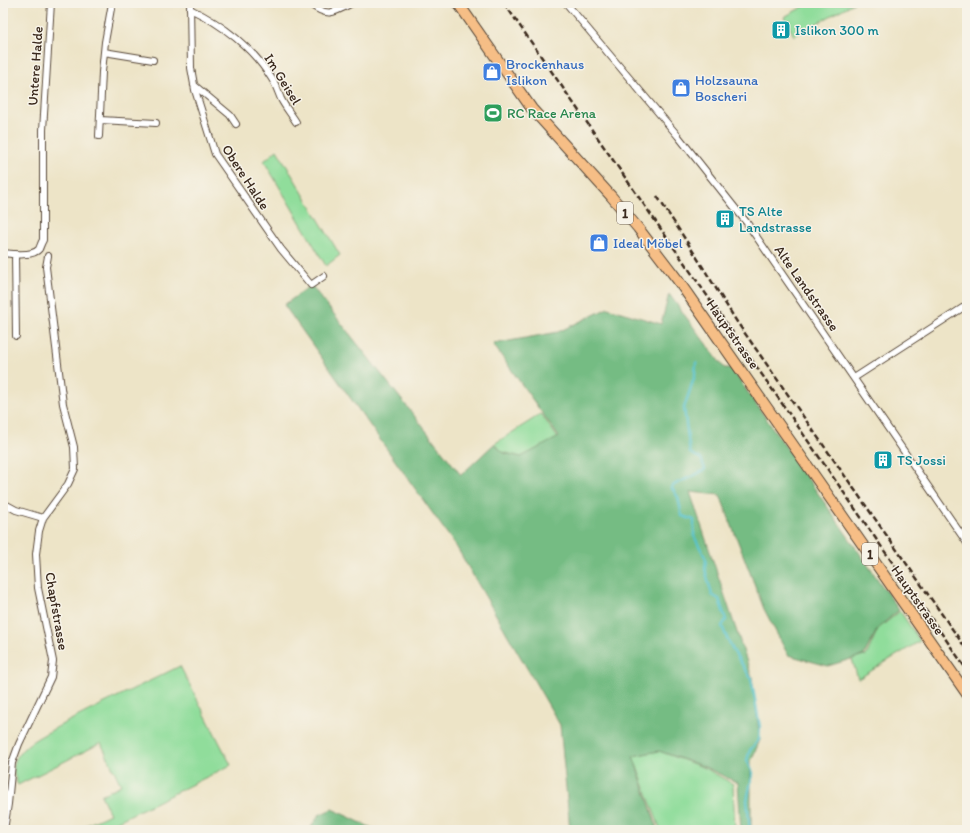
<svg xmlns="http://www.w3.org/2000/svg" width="970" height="833" font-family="Itim,sans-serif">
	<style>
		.green { fill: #90dd9b; stroke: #66845c }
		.forest { fill: #74bc83; stroke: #587350 }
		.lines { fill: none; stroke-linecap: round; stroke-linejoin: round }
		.stream { stroke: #56c3ce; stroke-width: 2.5 }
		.street-casing { stroke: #564637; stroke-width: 8 }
		.primary-casing { stroke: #564637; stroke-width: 12 }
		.street { stroke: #fff; stroke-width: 6 }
		.primary { stroke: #f6be86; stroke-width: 10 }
		.rail { stroke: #3b2a1e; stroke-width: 2.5; stroke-dasharray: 6 3; stroke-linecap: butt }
		.labels { text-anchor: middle; stroke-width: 3; stroke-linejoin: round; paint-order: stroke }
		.shield { fill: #f7f3e8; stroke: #73665b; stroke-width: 1 }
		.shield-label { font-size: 13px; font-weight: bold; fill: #3b2a1e }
		.culture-label { font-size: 14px; fill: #0d838f; stroke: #f7f3e8; text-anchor: start }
		.shop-label { font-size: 14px; fill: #366cbe; stroke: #f7f3e8; text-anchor: start }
		.street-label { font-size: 14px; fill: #3b2a1e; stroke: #f7f3e8 }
		.leisure-label { font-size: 14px; fill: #27864d; stroke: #f7f3e8; text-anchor: start }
	</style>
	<rect width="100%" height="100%" fill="#f7f3e8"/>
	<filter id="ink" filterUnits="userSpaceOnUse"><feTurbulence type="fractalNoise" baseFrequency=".025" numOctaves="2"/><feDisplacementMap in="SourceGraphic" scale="8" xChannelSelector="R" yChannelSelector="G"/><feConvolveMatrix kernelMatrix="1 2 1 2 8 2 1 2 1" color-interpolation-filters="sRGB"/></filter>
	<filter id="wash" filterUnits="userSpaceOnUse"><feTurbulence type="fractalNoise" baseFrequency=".012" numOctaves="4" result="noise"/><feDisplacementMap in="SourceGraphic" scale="16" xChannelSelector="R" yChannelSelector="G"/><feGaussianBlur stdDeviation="0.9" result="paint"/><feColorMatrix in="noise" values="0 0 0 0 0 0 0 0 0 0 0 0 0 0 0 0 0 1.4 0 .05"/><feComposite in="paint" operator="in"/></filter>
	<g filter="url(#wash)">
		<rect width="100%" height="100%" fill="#ede4c7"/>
		<path class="green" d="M810 3H854L794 36 784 17Z
			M277 150 340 255 326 266 264 161Z
			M541 414 558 438 521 457 503 452 494 444Z
			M900 611 920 641 858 679 852 659 864 655 866 656 878 629Z
			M180 666 231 765 100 830H76L110 814 101 795 121 785 101 743 18 785C13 775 11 764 19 754 28 741 46 734 59 726 99 705 140 686 180 666Z
			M659 751 705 768 733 784 735 830H660L658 823 633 756Z"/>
		<path class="forest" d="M311 285 461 475 494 444 504 453 521 457 559 437 493 344 558 332 608 308 661 324 669 294 724 368H731L899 610 878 628 864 655 828 666 788 655 764 609 720 495 690 492 752 677 760 740 751 761V830H741L738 783 705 767 659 751 633 756 656 824V830H570L560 725 456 546 284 305Z
			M332 809 372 828 379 830H309L319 815Z"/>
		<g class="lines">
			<path class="stream" d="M696 363 695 375 684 408 690 453 701 459 705 469C695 477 682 479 671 487L678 497 682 516 694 520V536L706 559 705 569 712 595 719 599 726 620 722 626 727 638 734 652 751 678 760 727 759 740 750 750 747 760 753 773 747 800 750 830"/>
		</g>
	</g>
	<g filter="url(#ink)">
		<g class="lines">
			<g class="street-casing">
				<path id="street" d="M190 3 191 68 195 90 215 154 281 249 311 285 324 276
					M309 3C327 18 334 13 352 3
					M566 3 678 136 747 223 967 543
					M190 9C222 24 253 48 272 79 276 85 278 92 281 99 285 107 291 114 296 122
					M104 52 153 60
					M194 85 230 115 236 124
					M100 120 156 123
					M99 136 102 72 105 42 112 3
					M3 253C12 254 33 257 39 249 40 247 41 243 43 240V130L51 3
					M15 254 16 336
					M854 378 967 305
					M3 503 16 510 43 518
					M4 830 8 804 12 763 19 744 51 677 53 661 38 588 36 554 39 531 43 518 68 484 75 469 74 447 63 404 46 267 48 256"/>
			</g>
			<g class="primary-casing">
				<path id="primary" d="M458 3 532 109 611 196 638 228 677 279 967 694"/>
			</g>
			<use href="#street" class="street"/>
			<use href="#primary" class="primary"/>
			<path class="rail" d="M504 3 967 670
				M657 196 689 245 737 322 967 650"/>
		</g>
	</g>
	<defs>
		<g id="building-square" transform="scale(1)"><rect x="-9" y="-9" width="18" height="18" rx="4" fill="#0f9aa8" stroke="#f7f3e8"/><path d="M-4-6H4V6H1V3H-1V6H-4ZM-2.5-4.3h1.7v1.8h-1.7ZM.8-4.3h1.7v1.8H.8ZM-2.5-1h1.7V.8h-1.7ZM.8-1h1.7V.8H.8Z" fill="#fff"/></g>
		<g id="shop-square" transform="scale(1)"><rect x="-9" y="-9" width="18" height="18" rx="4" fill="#3f7fe0" stroke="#f7f3e8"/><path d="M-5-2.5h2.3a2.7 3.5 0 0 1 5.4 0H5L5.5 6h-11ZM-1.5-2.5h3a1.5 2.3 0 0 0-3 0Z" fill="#fff"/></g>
		<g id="stadium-square" transform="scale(1)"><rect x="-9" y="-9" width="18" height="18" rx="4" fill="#2e9e5b" stroke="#f7f3e8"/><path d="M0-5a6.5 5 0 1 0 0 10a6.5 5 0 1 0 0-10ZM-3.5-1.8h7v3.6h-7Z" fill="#fff"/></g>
	</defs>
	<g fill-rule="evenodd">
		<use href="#building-square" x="781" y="30"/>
		<use href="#shop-square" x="492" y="72"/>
		<use href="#shop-square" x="681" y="88"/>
		<use href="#stadium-square" x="493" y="113"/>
		<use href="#building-square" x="725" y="219"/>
		<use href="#shop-square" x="599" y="243"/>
		<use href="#building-square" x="883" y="460"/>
	</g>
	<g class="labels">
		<g class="shield">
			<rect x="617" y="202" width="16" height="22" rx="3"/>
			<rect x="862" y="543" width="16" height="22" rx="3"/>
		</g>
		<g class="shield-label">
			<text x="625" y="218">1</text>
			<text x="870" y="559">1</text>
		</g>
		<g class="culture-label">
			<text x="795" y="35">Islikon 300 m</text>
			<text x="739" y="216">TS Alte<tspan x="739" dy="16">Landstrasse</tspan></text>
			<text x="897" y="465">TS Jossi</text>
		</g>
		<g class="shop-label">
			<text x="506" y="69">Brockenhaus<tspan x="506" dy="16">Islikon</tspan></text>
			<text x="695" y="85">Holzsauna<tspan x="695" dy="16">Boscheri</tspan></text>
			<text x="613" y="248">Ideal Möbel</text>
		</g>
		<g class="street-label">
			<text transform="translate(35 66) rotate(-86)" y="5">Untere Halde</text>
			<text transform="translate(283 79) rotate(58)" y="5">Im Geisel</text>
			<text transform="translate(246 177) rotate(57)" y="5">Obere Halde</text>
			<text transform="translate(807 288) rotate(55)" y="5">Alte Landstrasse</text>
			<text transform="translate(733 334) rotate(55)" y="5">Hauptstrasse</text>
			<text transform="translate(918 600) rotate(55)" y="5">Hauptstrasse</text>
			<text transform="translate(57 611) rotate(80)" y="5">Chapfstrasse</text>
		</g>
		<g class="leisure-label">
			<text x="507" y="118">RC Race Arena</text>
		</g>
	</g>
	<rect width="970" height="833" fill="none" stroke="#f7f3e8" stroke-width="16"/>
</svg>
